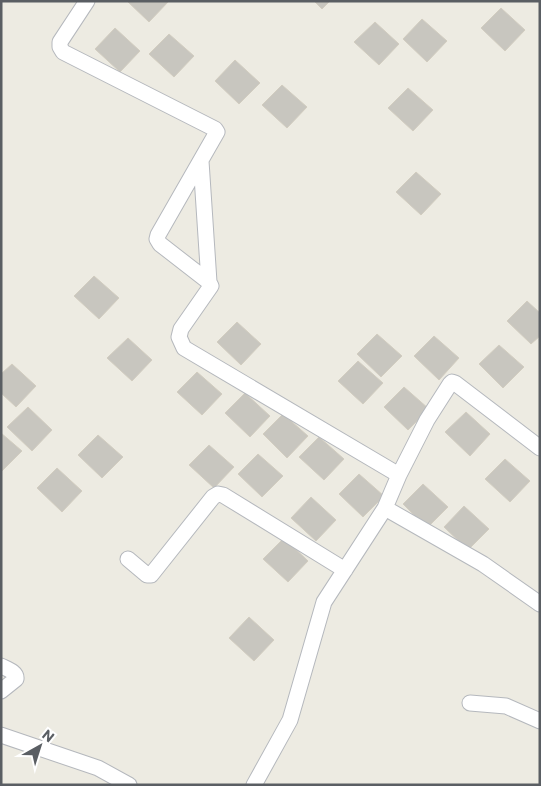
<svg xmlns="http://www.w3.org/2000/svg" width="541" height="786" font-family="Commissioner,sans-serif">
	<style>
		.building { fill: #c8c6bf; stroke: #d2cdc0 }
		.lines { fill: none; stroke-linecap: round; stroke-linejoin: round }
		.minor-casing { stroke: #b5b8bd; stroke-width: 17 }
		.minor { stroke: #fff; stroke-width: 15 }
	</style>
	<rect width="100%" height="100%" fill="#edebe2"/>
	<path class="building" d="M127 1H169L149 22Z
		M314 1H330L322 9Z
		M501 8 525 30 505 51 481 28Z
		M422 19 447 41 427 62 403 39Z
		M375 22 399 44 379 65 354 42Z
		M115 28 140 51 120 72 95 49Z
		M169 34 194 56 174 77 149 54Z
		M235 60 260 83 239 104 215 81Z
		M282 85 307 107 287 128 262 105Z
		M408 88 433 110 413 131 388 108Z
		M416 172 441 194 421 215 396 192Z
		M94 276 119 298 99 319 74 296Z
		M527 301 540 313V336L531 344 507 321Z
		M237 322 261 344 241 365 217 342Z
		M377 334 402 356 381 377 357 354Z
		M434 336 459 358 439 380 414 356Z
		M128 338 152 360 132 381 107 358Z
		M499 345 524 367 503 388 479 364Z
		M358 361 383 383 363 404 338 381Z
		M12 364 36 386 16 407 1 393V374Z
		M197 372 222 394 202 415 177 392Z
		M404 387 429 409 408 430 384 407Z
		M245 393 270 416 250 437 225 413Z
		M28 407 52 430 32 451 7 427Z
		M466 412 490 434 470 456 445 432Z
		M283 414 308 436 287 458 263 434Z
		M1 433 22 451 1 472Z
		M98 435 123 457 102 478 78 455Z
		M319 437 344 459 324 480 299 457Z
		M209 445 234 467 214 488 189 465Z
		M258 454 283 476 262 497 238 474Z
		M505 459 530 481 510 502 485 479Z
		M57 468 82 491 62 512 37 488Z
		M359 474 384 496 363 517 339 494Z
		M423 484 448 507 427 528 403 504Z
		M311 497 336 520 316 541 291 518Z
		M464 506 489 529 468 550 444 527Z
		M284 538 308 561 288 582 263 559Z
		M249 617 274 640 254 661 229 638Z"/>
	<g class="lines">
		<g class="minor-casing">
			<path id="minor" d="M87 1 60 42V47L63 52 215 129 217 132 158 235 157 239 160 244 209 282 211 286 181 329 179 337 184 348 399 475
				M201 161 209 282
				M385 508 483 564 540 604
				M128 559 147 575H151L213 497 218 494 223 495 345 570
				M1 666C7 669 17 672 16 679L1 691
				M470 703 506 706 540 721
				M1 735 98 768 129 785
				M254 785 290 720 324 602 385 508 399 475 427 420 450 384 452 382 455 383 540 448"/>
		</g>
		<use href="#minor" class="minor"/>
	</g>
	<rect width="541" height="786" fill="none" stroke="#5a5e63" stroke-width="5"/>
	<g transform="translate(40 746) rotate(39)" stroke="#ffffff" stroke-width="4" paint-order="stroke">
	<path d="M0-4L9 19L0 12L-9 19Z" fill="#5a5e63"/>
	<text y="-8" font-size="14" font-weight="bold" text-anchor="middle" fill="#5a5e63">N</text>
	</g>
</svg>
